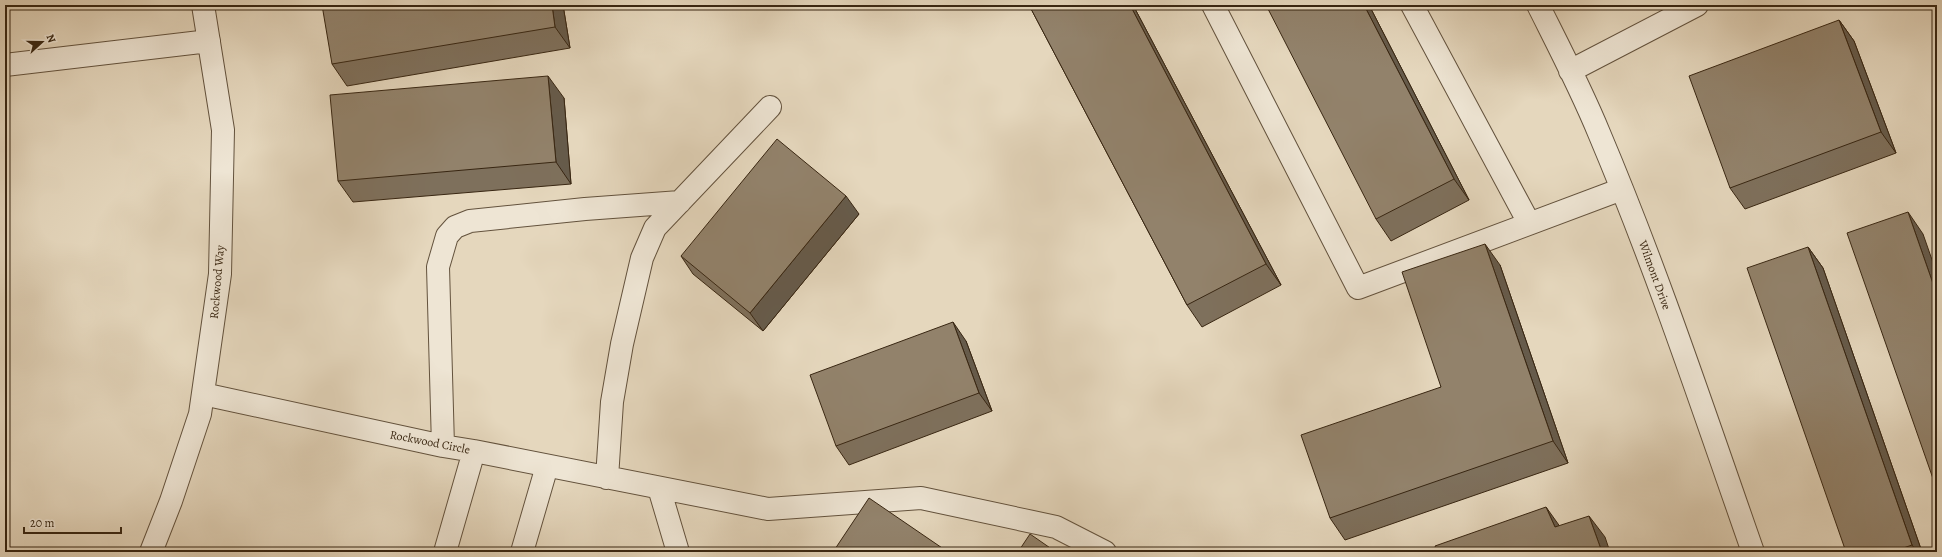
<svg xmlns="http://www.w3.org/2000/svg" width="1942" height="557" font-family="Alegreya,serif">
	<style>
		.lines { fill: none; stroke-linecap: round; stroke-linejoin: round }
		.minor-casing { stroke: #63523d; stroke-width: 24 }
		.minor { stroke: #eee5d4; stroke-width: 22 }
		.wall { fill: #7e705c; stroke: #382612 }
		.shaded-wall { fill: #665b4b; stroke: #382612 }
		.building { fill: #92826b; stroke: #382612 }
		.labels { text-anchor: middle; stroke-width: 3; stroke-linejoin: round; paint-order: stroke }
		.street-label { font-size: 12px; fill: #382612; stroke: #eee5d4 }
	</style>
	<rect width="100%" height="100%" fill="#e5d7bd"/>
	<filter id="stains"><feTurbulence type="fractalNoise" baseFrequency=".005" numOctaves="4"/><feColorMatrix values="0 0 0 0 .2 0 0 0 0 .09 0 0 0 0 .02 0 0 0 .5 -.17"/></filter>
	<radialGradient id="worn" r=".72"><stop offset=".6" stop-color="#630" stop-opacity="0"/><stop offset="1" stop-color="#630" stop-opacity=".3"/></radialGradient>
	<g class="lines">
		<g class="minor-casing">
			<path id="minor" d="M1213 5 1358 288 1622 189
				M1412 5 1529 223
				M1538 5C1559 47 1581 89 1599 133 1657 270 1704 412 1753 552
				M5 65 209 41
				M1570 71 1697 5
				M203 394 443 446 474 451 768 509 921 498 1056 527 1105 552
				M443 446 438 267 447 236 455 227 470 221 585 209 680 202
				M607 478 612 402 622 344 642 258 655 228 770 107
				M659 488 678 552
				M151 552 171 501 200 414 220 274 223 130 203 5
				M445 552 474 451
				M522 552 547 466"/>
		</g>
		<use href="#minor" class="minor"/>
	</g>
	<path class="wall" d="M563 5 570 48 347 86 332 64Z
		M1029 5H1133L1281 285 1202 327 1187 305Z
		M1369 5 1469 200 1391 241 1376 219Z
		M1839 20 1854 41 1896 153 1745 209 1730 188Z
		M564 98 571 184 353 202 338 181Z
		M859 214 763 331 693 274 681 256Z
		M1808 247 1823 268 1922 552H1846Z
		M1500 265 1568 463 1345 540 1330 518 1441 387Z
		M966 341 992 411 849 465 836 446Z"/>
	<path class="shaded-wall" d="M552 5H563L570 48 555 27Z
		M1130 5H1133L1281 285 1266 264Z
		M1364 5H1369L1469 200 1454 179Z
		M1839 20 1854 41 1896 153 1881 132Z
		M548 76 564 98 571 184 556 162Z
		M846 196 859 214 763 331 750 313Z
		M1908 212 1923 234 1937 274V295Z
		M1485 244 1500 265 1568 463 1553 441Z
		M1808 247 1823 268 1922 552H1917L1912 545Z
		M953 322 966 341 992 411 979 393Z
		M1546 507 1561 528 1555 527Z
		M1589 516 1605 537 1610 552H1602Z"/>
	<path class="building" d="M322 5H552L555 27 332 64Z
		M1029 5H1130L1266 264 1187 305Z
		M1266 5H1364L1454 179 1376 219Z
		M1839 20 1881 132 1730 188 1689 76Z
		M548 76 556 162 338 181 330 95Z
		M777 139 846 196 750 313 681 256Z
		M1908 212 1937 295V490L1847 233Z
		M1485 244 1553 441 1330 518 1301 435 1441 387 1402 272Z
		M1808 247 1912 545 1892 552H1846L1747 268Z
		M953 322 979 393 836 446 810 375Z
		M869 498 948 552H833Z
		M1546 507 1555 527 1589 516 1602 552H1437L1435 546Z
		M1030 534 1056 552H1018Z"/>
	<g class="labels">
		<g class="street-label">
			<text transform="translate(1655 275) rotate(70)" y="4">Wilmont Drive</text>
			<text transform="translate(217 282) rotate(-85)" y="4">Rockwood Way</text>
			<text transform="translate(430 442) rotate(11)" y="4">Rockwood Circle</text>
		</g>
	</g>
	<rect width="1942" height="557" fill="none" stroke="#e5d7bd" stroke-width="20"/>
	<rect x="6" y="6" width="1930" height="545" fill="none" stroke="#382612" stroke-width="2"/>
	<rect x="10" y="10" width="1922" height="537" fill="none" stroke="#382612"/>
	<g transform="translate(42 42) rotate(69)" stroke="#eee5d4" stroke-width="3" paint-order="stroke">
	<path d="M0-3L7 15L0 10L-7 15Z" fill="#382612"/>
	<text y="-6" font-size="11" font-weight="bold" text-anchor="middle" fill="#382612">N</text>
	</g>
	<path d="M24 527v6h97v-6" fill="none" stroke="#382612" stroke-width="2"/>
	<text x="30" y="527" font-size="12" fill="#382612" stroke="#eee5d4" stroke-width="3" paint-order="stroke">20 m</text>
	<rect width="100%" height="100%" filter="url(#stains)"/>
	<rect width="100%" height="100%" fill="url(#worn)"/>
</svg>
